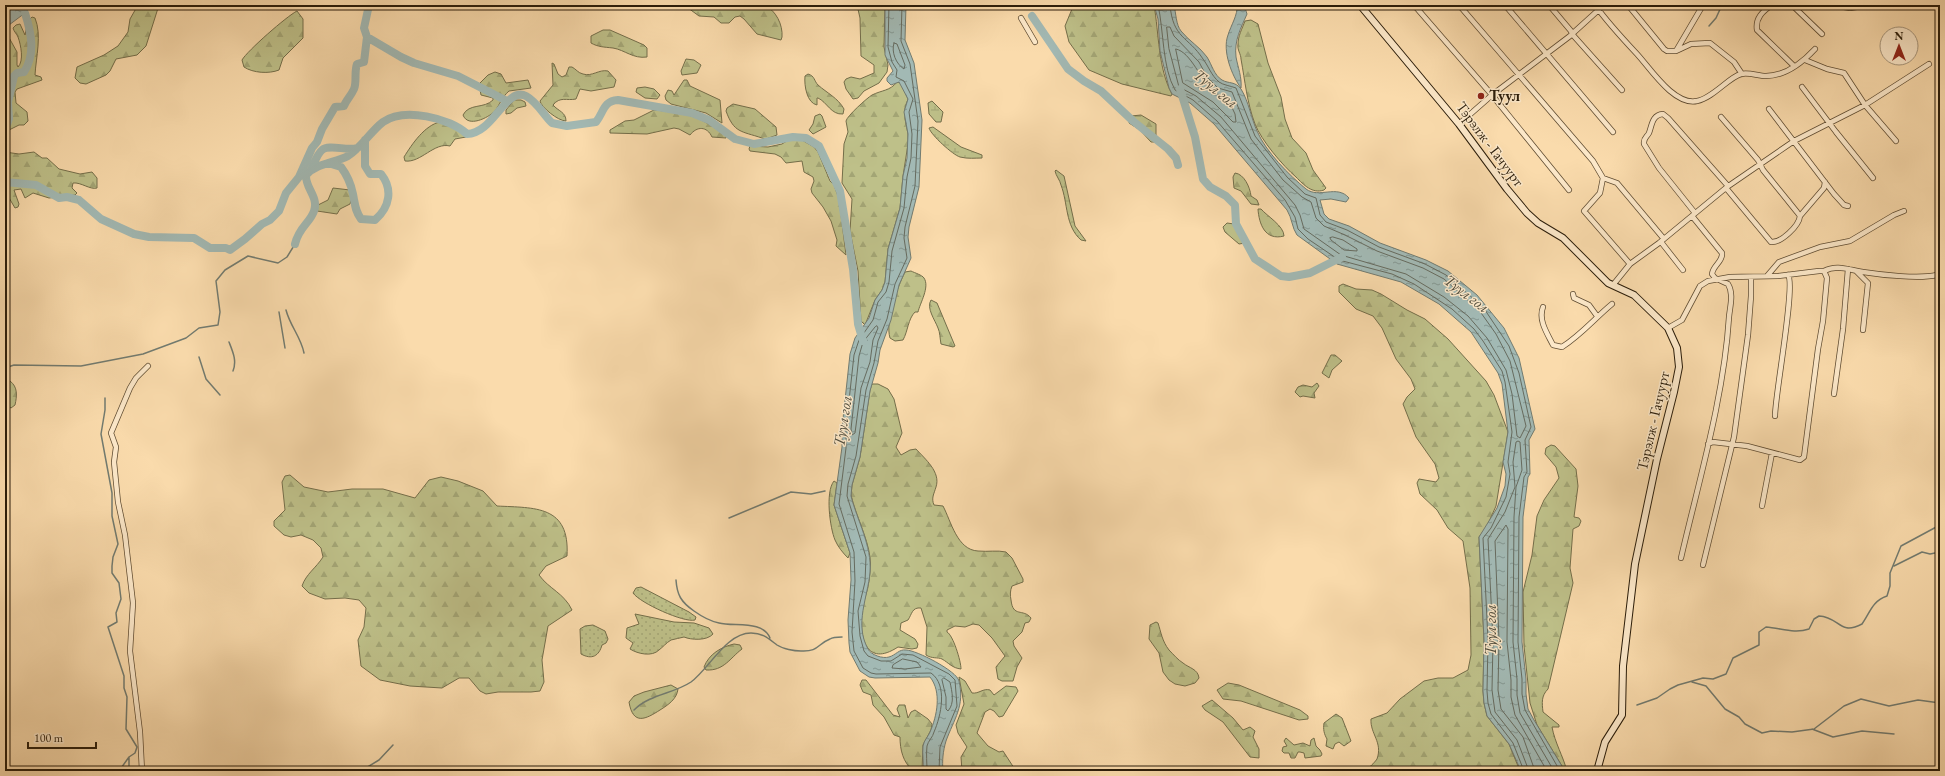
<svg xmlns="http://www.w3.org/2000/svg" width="1945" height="776" font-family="'EB Garamond',serif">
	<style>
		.grass { fill: url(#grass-dots); stroke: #746e4a }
		.forest { fill: url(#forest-firs); stroke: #746e4a }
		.wetland { fill: url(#wetland-marsh); stroke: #746e4a }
		.water { fill: url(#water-ripples); stroke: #727b70 }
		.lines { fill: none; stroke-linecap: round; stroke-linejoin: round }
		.shore { stroke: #666b5f; stroke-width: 1 }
		.stream { stroke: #727b70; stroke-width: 1.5 }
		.river { stroke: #a2b9b4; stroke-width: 8 }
		.street-casing { stroke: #5f4c32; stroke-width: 6 }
		.secondary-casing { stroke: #2b1d0a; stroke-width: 8 }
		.street { stroke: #fce8c9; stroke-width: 4.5 }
		.secondary { stroke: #fce8c9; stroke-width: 6 }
		.poi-dot { fill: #8f2418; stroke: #fce8c9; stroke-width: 1.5 }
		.labels { text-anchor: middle; stroke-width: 3; stroke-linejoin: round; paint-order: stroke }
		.poi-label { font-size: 15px; font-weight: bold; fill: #2b1d0a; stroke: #fce8c9; text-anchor: start }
		.street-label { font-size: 15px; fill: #2b1d0a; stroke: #fce8c9 }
		.water-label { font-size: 16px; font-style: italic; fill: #4f4c3d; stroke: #fce8c9 }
	</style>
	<defs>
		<pattern id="grass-dots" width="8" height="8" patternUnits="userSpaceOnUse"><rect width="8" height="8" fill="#bec089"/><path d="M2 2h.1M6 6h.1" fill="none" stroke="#a3a575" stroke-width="1.8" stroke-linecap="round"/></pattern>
		<pattern id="forest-firs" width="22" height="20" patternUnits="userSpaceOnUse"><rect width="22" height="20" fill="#bec089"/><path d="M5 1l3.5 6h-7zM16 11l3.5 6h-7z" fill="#a3a575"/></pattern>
		<pattern id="wetland-marsh" width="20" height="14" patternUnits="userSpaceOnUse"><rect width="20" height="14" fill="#bec089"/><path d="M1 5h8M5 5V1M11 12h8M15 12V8" fill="none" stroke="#a3a575"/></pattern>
		<pattern id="water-ripples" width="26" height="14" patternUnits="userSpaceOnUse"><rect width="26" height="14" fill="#a2b9b4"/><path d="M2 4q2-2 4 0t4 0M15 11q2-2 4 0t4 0" fill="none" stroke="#849691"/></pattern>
	</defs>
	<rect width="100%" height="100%" fill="#fadbac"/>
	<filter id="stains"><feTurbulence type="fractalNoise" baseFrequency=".005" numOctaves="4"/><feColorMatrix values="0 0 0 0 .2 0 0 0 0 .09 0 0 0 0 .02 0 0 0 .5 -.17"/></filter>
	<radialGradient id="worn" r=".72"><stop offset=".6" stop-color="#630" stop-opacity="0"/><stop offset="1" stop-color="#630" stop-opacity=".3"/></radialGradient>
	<path class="grass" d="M641 587 689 612 696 617 695 620C684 623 640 603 633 593L636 588Z
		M635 614 674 622 694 623 709 628 713 634C707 641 691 640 684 637 680 638 675 639 671 640 666 643 663 647 659 650 652 657 638 654 630 649L633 643 626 638 627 628 639 624Z
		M593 625 605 631 608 639 606 643 602 645C599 656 592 660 581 654L580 629 585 626Z"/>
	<path class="forest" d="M138 5H159L146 46 137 55 116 59 110 71 106 75 86 84 80 83 75 78 77 67 104 55 118 46 128 32 130 19Z
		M684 5H764C776 10 783 25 782 37L781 40 757 34 744 19 740 16 735 17 729 23H721L714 17 699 16Z
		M857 5H885L884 47 888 65 887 72 879 83 864 91 858 98 853 99 846 89 844 82 846 79 851 77 860 79 874 73V65L861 56 860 18Z
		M1067 5H1154C1159 33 1158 69 1172 94L1171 96 1122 84 1089 70 1069 42 1065 26 1072 9Z
		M297 11 303 19V38L283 58 279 70C269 74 253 73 244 67L242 60C247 51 287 16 297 11Z
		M32 17 35 18C42 35 36 57 35 75L41 77 42 80 17 89 15 92 16 103 27 112 28 121 24 125H19L5 132V34H7L17 52V65L18 67C24 61 21 45 18 37 17 34 14 32 13 28L16 25 20 24 25 35 28 21Z
		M1251 20 1258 24 1268 63 1281 97 1285 119 1292 138 1306 153 1313 170 1326 188 1324 190C1312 194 1304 185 1296 177 1283 166 1261 140 1255 124 1247 103 1245 81 1241 59 1241 54 1237 50 1238 44 1238 36 1242 29 1245 21Z
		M603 30H610L644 45 647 48V57C633 59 625 50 613 48 604 47 598 47 591 43V36Z
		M686 59 694 60 701 65 697 73 682 75 681 71Z
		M552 63 554 64 558 74 562 77 566 75 569 67H572C576 69 578 73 583 74 592 77 599 69 608 71L616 80 614 87 591 91 580 89 576 99C567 101 560 96 553 105 558 111 566 112 566 121 558 121 541 107 540 101L553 85Z
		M495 72 501 74 506 83 528 80 531 88 509 91C502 97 500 104 495 111 488 118 468 128 463 115 469 103 484 109 493 100V98L481 95 479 84 488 75Z
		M808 74C815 76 814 81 818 85 827 93 838 98 844 109L843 114C831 115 827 102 818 98H817V105C807 103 804 86 805 76Z
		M684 80H687L690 86 720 100 722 123 706 113 671 104 666 100 665 96 668 90 672 91 674 95Z
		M897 82 901 83 908 99 905 108V119L908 134V144L903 176 900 208 888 249 885 282 882 290 875 300 865 325 861 321 858 271 850 231 852 199 842 183 844 144 848 132 846 121C847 116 867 98 872 95 882 90 890 91 897 82Z
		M645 87 654 89 660 95 657 99 645 98 636 92 637 88Z
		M514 100H521L525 102 526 106 517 108 511 113 506 114V110Z
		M733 104 755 109 776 127 777 135 766 139 762 138C741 131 734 133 726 111L727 108Z
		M654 110C688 113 698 115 726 136V138L712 137C707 126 697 126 690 135L679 129 674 128 647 134 610 133V130L625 121 634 120Z
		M820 114 822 116 826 127 813 134 809 130 813 124 815 116Z
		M1141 115 1156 124V142H1151L1140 130 1129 123 1131 116Z
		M440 122C449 125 464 127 466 137L455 139 450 146C434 142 421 163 405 161L404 157C412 144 425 125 440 122Z
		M792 139H800L814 147 818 152 830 181 834 185 839 199 846 255 836 246 837 240 831 221 823 207 812 193 811 189 814 181 813 177 804 172 802 161 786 163 781 157 775 154 750 151 749 149 750 146 768 147 782 144 785 142Z
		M5 152 19 154 34 152 42 158H47L59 169 80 174 92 172 97 178V188C90 190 81 182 73 183L72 188 77 193 75 195 49 198 33 193 25 198 21 189 14 190 19 204 18 207 15 208 5 191Z
		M1235 173C1244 174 1250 187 1251 196L1257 200 1259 205 1251 204 1241 191 1234 188 1233 177Z
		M333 188 350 190 352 197 350 204 340 209 337 214 317 211 316 206 328 200Z
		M1258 209H1261C1267 216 1284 226 1284 236 1265 241 1259 224 1258 209Z
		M1227 223 1234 224 1245 243 1239 244 1225 232 1223 227Z
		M911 271C915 273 922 275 924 278 930 287 920 303 918 312H915C908 319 908 331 903 340L895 341 890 338C885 321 897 288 905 272Z
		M1343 284 1356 289 1372 290 1381 294 1407 310 1425 319 1448 339 1486 381 1494 395 1508 432 1496 506 1487 526 1479 537 1484 640 1483 691 1484 703 1487 716 1509 744 1520 771H1367C1369 766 1375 763 1377 759 1383 742 1370 734 1371 719L1387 713 1400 699 1424 681 1438 678H1453L1468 670 1471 655 1470 588 1463 541 1448 528 1437 510 1420 494 1417 483 1419 479 1436 482 1439 478 1435 464 1416 437 1403 404 1407 397 1415 389 1411 379 1396 359 1382 328 1373 316 1356 309 1339 292V286Z
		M931 300 937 303 955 346 953 347 941 344C940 339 940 332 938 328 935 320 926 308 931 300Z
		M1331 355H1335L1342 361 1332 370 1329 378 1322 373Z
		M10 381C18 387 17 396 15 405L11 408 6 405C8 397 5 390 5 382Z
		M1317 383 1319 386 1314 393 1315 398 1303 396 1300 397 1295 392 1298 387 1303 385 1312 387Z
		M872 384H878L888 389 894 399 902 433 896 447 901 455 910 450 916 449C925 459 941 472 936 487 934 494 931 498 934 505L943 506C951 521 957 550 978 551 988 552 997 550 1006 552L1012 558 1023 579V582L1012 586C1010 591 1010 595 1011 600 1013 618 1023 608 1031 618L1029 622 1025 623 1022 632 1013 641 1014 646 1022 658 1017 667 1013 681H1002L998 679 996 667 1005 656 992 638 979 625 973 624 965 627 955 626 947 630V632C953 635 961 661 961 669 952 668 949 663 942 659 938 657 932 659 926 655L927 627 921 608C912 607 912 614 908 620L901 623 900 630 915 639 918 644 917 648 912 649 898 647C866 668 859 637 862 611 863 601 868 591 869 581 870 573 871 565 870 557 867 536 856 516 851 495L852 485 860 457 870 390Z
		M1551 445 1555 446 1576 469 1578 486 1574 517 1579 518 1581 521 1579 526 1573 529 1570 568 1573 583 1548 689C1541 696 1542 703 1543 712L1559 725V727H1552C1555 743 1563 756 1567 771H1565L1537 725 1530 703 1524 646 1523 592 1532 555 1537 516 1544 500 1559 478 1556 467 1545 454 1546 448Z
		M290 475 304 487 328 492 352 489H383L415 498 429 480 441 477 458 481 483 491 497 506C535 508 570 505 567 556L546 566 539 575C549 589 564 593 572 610L548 626 542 660 544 682 540 691 531 692H498L486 694 480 691 469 678H459L442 688 410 686 380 680 361 666 358 640 364 627 366 608 359 600 345 598 325 599 309 593 302 586C306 574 316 568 323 557L321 548 313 540 301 535 291 537 284 535 274 526V521L285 510 282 482 285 476Z
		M834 481 837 483 834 505 850 553 848 558C843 553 838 547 835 540 830 528 825 492 834 481Z
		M1156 622 1158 623C1161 632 1162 641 1169 650 1173 654 1178 660 1183 663 1189 668 1198 669 1199 678L1195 683 1185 686 1175 684 1169 680 1163 672 1159 653 1149 639 1150 625Z
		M734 644 740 645 742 649C730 658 724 671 706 670L704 667C709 654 721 647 734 644Z
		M959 677 965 681 972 693C979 694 983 688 990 690L994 695 1006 686 1016 687 1018 691 1003 716 999 717 994 711 990 709 985 712 977 733 988 746 999 752 1003 751 1016 771H962L961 757 967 747 958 733 956 725 964 704Z
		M862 680H866L893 715 900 717 897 709 899 705H905L908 718 911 712 915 710 928 719 932 724 931 730 923 745 922 771H913C903 762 900 750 900 737L894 735 884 717 873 705 871 695 863 692 860 685Z
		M1228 683 1239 685 1300 710 1308 716V719L1299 720 1241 701 1223 699 1217 690Z
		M671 685 678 689C677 699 668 705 660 710 646 719 633 726 629 702L634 696 644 692Z
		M1212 700 1233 718 1243 730 1250 727 1255 731 1253 737 1259 749V758L1250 757 1223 722 1205 710 1202 706Z
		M1336 714 1342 718 1351 741 1344 746 1339 742 1335 744 1333 749 1326 746 1327 739C1324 734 1323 729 1324 723Z
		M1286 738 1294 745 1303 743 1310 746 1311 740 1314 738 1316 746 1320 750 1322 754 1321 756 1305 758 1304 753 1300 752H1298L1295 758H1291L1289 753H1284L1282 751 1283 747 1287 746 1284 741Z"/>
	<path class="wetland" d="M932 101 943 112 941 122H936L929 114 928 103Z
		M933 127 961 147 982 155V158C975 158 968 159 960 157 953 155 931 135 929 128Z
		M1056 170 1064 176 1075 226 1086 241 1081 240C1065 226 1068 203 1061 185 1060 180 1056 176 1055 171Z"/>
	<path class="water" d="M5 5H32L25 13 5 28Z
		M885 5H906L905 40 914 63 922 120 919 187 909 227 908 237 911 258 899 285 891 320 880 350 878 363 870 391 860 457 852 485 851 496C857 520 872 546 870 572 868 597 854 624 868 649 871 655 883 659 889 657 896 655 899 649 906 650 916 650 957 671 959 681 965 706 954 719 946 741 943 751 942 761 943 771H923C924 763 922 754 923 746 924 740 928 737 930 732 937 716 942 692 930 677L875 678 869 677 860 671 850 652 849 643 848 620 851 580 850 553 834 505 842 447V428L850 354 855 338 869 318 875 300 882 290 885 282 888 249 900 208 903 176 907 158 908 134 904 112 908 99 899 82 891 85 887 81V78L893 71 885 55Z
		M1154 5H1174C1176 13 1176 25 1181 31 1189 41 1200 47 1207 57 1212 65 1214 75 1222 80 1229 84 1235 81 1241 89 1249 102 1251 118 1257 131 1266 152 1289 175 1306 189 1319 199 1337 184 1349 198L1346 202 1331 199 1320 200 1324 214 1329 219 1349 226 1380 243 1426 260 1448 271 1477 295 1504 328 1519 358 1535 429 1529 440 1530 474 1528 477 1523 517 1522 642 1526 679V694L1528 709 1534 720 1565 771H1521L1509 744 1487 716 1484 703 1483 691 1484 640 1479 537 1497 508 1505 486 1506 474 1503 462 1508 432 1502 384 1498 373 1471 332 1439 304 1401 282 1337 264 1297 235C1292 228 1292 218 1287 210L1214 124 1190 103 1172 94 1169 88 1160 51 1158 19Z
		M1237 5H1244L1247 14C1241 28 1234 40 1236 57 1238 68 1242 77 1241 88 1232 76 1222 51 1228 35 1231 25 1238 15 1237 5Z"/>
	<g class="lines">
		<path class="shore" d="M889 5 888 47 892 62 897 70 896 77 904 81 913 99 909 112 912 134 911 158 907 177 904 208 892 251 889 282 886 292 878 302 873 320 859 340 854 355 846 428V448L839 504 854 552 855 581 852 632 854 651 863 668 871 673 876 674 931 673C948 685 941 716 934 732 933 737 928 741 927 746 926 754 927 763 927 771
			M902 5 901 41 910 64 918 121 915 186 905 227 904 238 907 258 895 284 887 319 878 341 874 363 866 390 856 456 848 484 847 496 866 557 865 582 858 611 860 636 864 651 868 656 881 661H891L902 654 913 655 949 674 955 680 957 706 940 747 939 771
			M1158 5C1164 31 1162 67 1175 90L1193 100 1217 121 1285 200 1295 217 1298 229 1308 239 1339 260 1392 274 1414 284 1452 309 1474 329 1483 341 1502 371 1505 382 1512 432 1508 462 1510 474 1506 497 1491 528 1483 538 1488 640 1487 691 1488 703 1491 714 1513 743 1524 771
			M1170 5C1173 39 1188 36 1203 59 1209 67 1211 75 1219 82 1223 85 1231 86 1236 88L1255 136 1287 177 1305 194 1316 198 1320 215 1326 222 1347 230 1379 247 1425 264 1446 275 1483 307 1509 346 1519 373 1531 427 1525 440 1527 472 1524 477 1519 517 1518 642 1522 679V694L1525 710 1560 771
			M1167 27H1170L1174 36 1199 62 1207 77 1218 88 1232 92 1251 139 1283 180 1302 197 1311 202 1316 218 1324 226 1345 235 1377 251 1423 268 1444 279 1479 310 1496 334 1510 361 1526 426 1520 438 1517 436 1512 394 1506 370 1487 338 1468 316 1444 297 1406 274 1341 255 1304 229 1300 215 1295 205 1221 117 1196 96 1179 87 1169 49Z
			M894 43 897 44 905 65 904 69C896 64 891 52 894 43Z
			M1176 49C1191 52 1201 81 1213 91 1217 95 1222 95 1227 97L1235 114 1236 122H1233L1213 102 1183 83Z
			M1333 237 1343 240 1357 249V251L1344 250 1331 240 1330 238Z
			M877 326 878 328 873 340 870 362 861 388 855 433 852 435 851 429 859 356 863 342 875 327Z
			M903 659 917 662 921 667 905 669 892 668 893 665Z
			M944 678 950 682C952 692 955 703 948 711L946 709V697L942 680Z
			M1529 771 1517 740 1495 712 1492 690 1493 640 1488 539 1505 512 1515 487 1513 462 1516 442 1518 441 1520 442 1522 470 1516 487 1514 517 1513 642 1517 679V695L1520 713 1554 771
			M1535 771 1523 737 1501 709 1498 690 1499 640 1495 541 1506 525 1508 529 1507 642 1511 680V697L1515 715 1547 771"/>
		<path class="stream" d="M1709 26 1716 18 1722 5
			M286 310C290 326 301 337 304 353
			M279 312 285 348
			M229 342C233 352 237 361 233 371
			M199 357 206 379 220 395
			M5 368 14 365 81 366 143 354 186 338 199 328 218 325 220 312 216 281 225 270 248 256 278 263 287 257 295 244
			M105 398V410L101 434 112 493V516L118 544 113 557 112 566V573L119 583 121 599 116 613 117 622 108 627 124 676V688L127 697 126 729 137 747 135 753 129 757 119 771
			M729 518 791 492 811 494 825 491
			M1894 566 1922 552 1930 554 1940 552
			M676 580C677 595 681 602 694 611 701 616 709 621 719 623 734 627 763 620 770 638
			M1692 682 1706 686 1725 709 1739 717 1745 724 1762 733 1771 731 1792 732 1814 729 1844 706 1861 699 1889 706 1918 700 1940 703
			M1637 705 1657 698 1670 689 1678 685 1703 678 1713 679 1726 674 1733 658 1759 645V632L1766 627C1781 628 1794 634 1809 629L1814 619 1819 616C1840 617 1839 636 1862 624 1870 613 1872 601 1887 596L1890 586V573L1901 546 1940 525
			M634 710C650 694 673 694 691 682 709 669 726 633 751 633 763 633 769 639 777 645 783 649 794 651 801 651 819 652 817 644 830 639 833 637 838 637 842 637
			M1812 729 1833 737 1862 731 1894 734
			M129 771V757
			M361 771 379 760 393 745"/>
		<path class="river" d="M1032 16 1068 69 1084 81 1101 91 1133 121 1168 149 1176 158 1178 165
			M367 37 401 57 414 63 458 76 507 101
			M1180 89 1195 137 1203 179 1210 187 1226 196 1235 205 1236 224 1255 259 1281 276 1289 277 1310 273 1342 257
			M5 130 9 119 8 102 14 76 17 73 24 72C36 54 31 32 25 13
			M328 163 341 167C347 175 351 184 353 194 355 204 355 211 361 219L375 220C390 207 393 189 381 174H370L365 166V140
			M311 170C314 164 317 154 322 150 329 144 347 151 357 148
			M5 182 36 185 59 198 67 197 79 200 101 219 134 234 149 237 194 238 210 248H226L230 250 245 239 262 224 270 220 279 211 286 193 299 177 312 148 317 142 322 129 335 107 344 106C346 100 351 96 354 89 357 82 354 72 357 64L364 62 367 37 364 28 369 5
			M295 244C299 227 310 223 314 211 319 197 305 188 306 175 317 163 335 163 348 156 362 147 370 132 383 122 404 107 450 118 467 134 493 134 506 86 526 96 537 102 543 114 552 123L567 126 596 122C604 112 603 101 618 100L692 113 709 120 735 139 754 144 793 137 806 138 819 146 840 191 853 269 858 324 863 341"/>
		<g class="street-casing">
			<path id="street" d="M1414 5 1492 95 1569 190
				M1459 5 1593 161 1603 178 1617 183 1664 239
				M1505 5 1613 132
				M1595 5C1608 23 1622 38 1637 54 1650 68 1674 106 1697 101 1713 98 1729 77 1741 74 1749 72 1758 76 1766 76 1785 76 1802 63 1815 49
				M1604 5 1572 34 1622 90
				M1628 5 1664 49 1667 51H1676L1703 5
				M1772 5C1763 11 1755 18 1757 30L1794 66
				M1792 5 1822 34
				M1832 5 1850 8 1870 5
				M1021 18 1035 42
				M1676 51 1691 44 1710 43 1734 62 1742 74
				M1805 60 1827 69 1844 73 1865 105 1929 64
				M1802 87 1836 132 1873 178
				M1769 109 1834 194 1844 205 1848 206
				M1721 117 1758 160 1763 170 1797 212 1800 216C1799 226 1781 243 1771 242L1726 188
				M1459 124 1492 95 1570 36 1572 34 1571 31 1549 5
				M1603 178 1600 193 1584 211 1630 264
				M1695 213 1659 168 1644 144C1643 138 1647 137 1649 133 1652 125 1652 115 1663 114L1668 118 1728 186
				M1800 216 1824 188 1825 182
				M1661 242 1683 270
				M1824 271C1837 264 1849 270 1863 272 1882 275 1919 279 1937 275
				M1856 271 1868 283 1863 330
				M1767 276 1779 262 1820 247 1850 241 1894 215 1904 211
				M1613 285 1630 264 1659 243 1727 187 1794 141 1865 105 1896 141
				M1573 294 1574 298 1589 305 1597 316
				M1543 307C1538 320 1547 333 1553 345L1562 347C1581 335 1595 318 1612 304
				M1668 328 1682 320 1700 286 1708 281 1730 277 1778 276 1819 271H1824L1827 278 1823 321 1818 349 1804 457 1800 460 1747 446 1713 442 1708 444
				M1834 394 1843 329 1848 269
				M1775 416C1775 395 1796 284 1788 275
				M1762 506 1772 453
				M1681 558C1699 480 1724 397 1729 317 1730 306 1734 294 1728 284L1715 278 1712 274C1713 265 1723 262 1722 253L1692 216
				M1703 565 1734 437 1748 335 1751 296V277
				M142 771 140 732 130 651 133 603 125 535 118 502 114 462 116 447 111 433 130 388 136 378 148 366"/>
		</g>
		<g class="secondary-casing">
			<path id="secondary" d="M1360 5 1459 124 1507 189 1527 213 1538 223 1563 238 1608 283 1634 295 1668 328 1677 348 1679 367 1674 392 1657 459 1635 564 1623 666 1622 715 1605 742 1597 771"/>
		</g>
		<use href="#street" class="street"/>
		<use href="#secondary" class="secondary"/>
	</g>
	<circle class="poi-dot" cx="1481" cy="96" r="4"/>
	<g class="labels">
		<g class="poi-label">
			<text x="1489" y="101">Туул</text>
		</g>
		<g class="street-label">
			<text transform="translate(1490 144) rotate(53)" y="5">Тэрэлж - Гачуурт</text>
			<text transform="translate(1653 421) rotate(-77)" y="5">Тэрэлж - Гачуурт</text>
		</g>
		<g class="water-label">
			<text transform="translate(1216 88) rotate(39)" y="6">Туул гол</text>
			<text transform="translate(1467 293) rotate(37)" y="6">Туул гол</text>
			<text transform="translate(842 421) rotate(-81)" y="6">Туул гол</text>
			<text transform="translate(1490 630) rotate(-90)" y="6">Туул гол</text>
		</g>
	</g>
	<rect width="1945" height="776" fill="none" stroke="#fadbac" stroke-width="20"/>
	<rect x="6" y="6" width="1933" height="764" fill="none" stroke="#2b1d0a" stroke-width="2"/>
	<rect x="10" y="10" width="1925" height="756" fill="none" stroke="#2b1d0a"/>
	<g transform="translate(1899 46)"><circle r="19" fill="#fce8c9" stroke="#a8977d"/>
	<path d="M0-3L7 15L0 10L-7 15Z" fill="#8f2418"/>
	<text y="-6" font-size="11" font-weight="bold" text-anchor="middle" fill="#2b1d0a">N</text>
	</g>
	<path d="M28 742v6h68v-6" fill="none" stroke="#2b1d0a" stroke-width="2"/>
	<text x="34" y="742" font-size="12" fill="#2b1d0a" stroke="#fce8c9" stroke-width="3" paint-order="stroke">100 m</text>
	<rect width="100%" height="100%" filter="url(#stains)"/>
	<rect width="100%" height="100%" fill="url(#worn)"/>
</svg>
